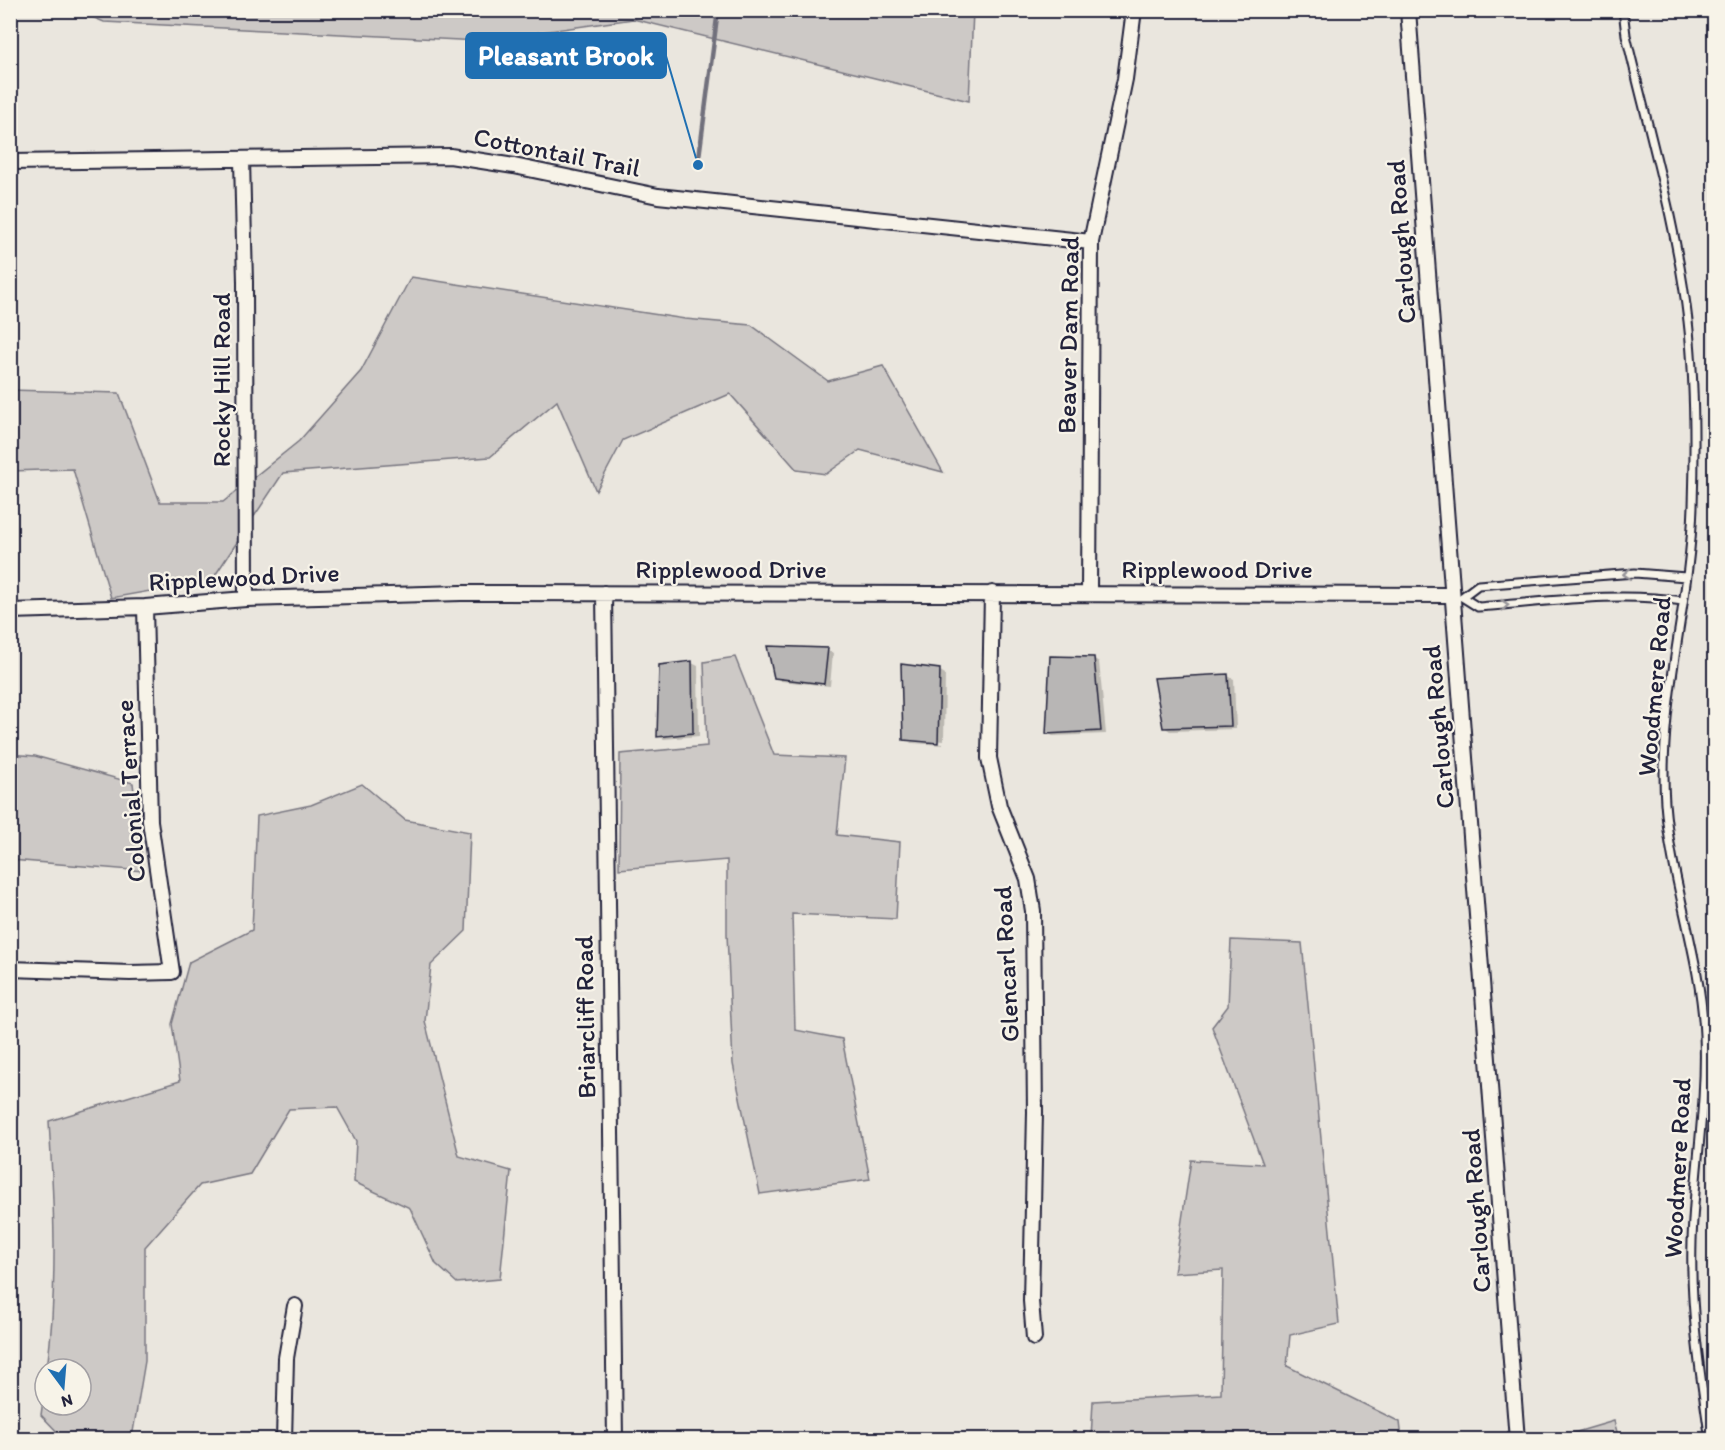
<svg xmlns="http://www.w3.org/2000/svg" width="1725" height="1450" font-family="Itim,sans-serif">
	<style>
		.green { fill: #cdc9c6; stroke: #787680; stroke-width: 1.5 }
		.shadow { fill: #0003 }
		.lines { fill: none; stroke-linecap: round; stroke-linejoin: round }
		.stream { stroke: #716f7b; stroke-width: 4.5 }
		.building { fill: #b8b6b5; stroke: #22223b; stroke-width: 1.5 }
		.service-casing { stroke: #22223b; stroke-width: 11 }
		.minor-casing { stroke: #22223b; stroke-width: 18 }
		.service { stroke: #f7f3e8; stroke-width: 7 }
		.minor { stroke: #f7f3e8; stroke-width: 14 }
		.oneway { stroke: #97959a }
		.labels { text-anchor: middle; stroke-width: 4.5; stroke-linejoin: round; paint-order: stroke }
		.street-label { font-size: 26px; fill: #22223b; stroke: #f7f3e8 }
		.leader { fill: none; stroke: #1f6fb2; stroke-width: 2 }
		.callout-dot { fill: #1f6fb2; stroke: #f7f3e8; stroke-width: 2 }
		.callout { fill: #1f6fb2; stroke: #1f6fb2; stroke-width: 2 }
		.callout-label { font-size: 27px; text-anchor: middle; font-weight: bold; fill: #fff }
	</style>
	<rect width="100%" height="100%" fill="#eae6de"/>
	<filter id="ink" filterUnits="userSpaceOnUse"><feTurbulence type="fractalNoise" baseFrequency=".0167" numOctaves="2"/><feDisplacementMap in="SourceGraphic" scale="12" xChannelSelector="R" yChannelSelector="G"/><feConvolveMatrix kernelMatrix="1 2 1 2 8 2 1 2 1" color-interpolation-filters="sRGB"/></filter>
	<g filter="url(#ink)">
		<path class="green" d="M78 11H973L969 101 633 19 479 41 104 22Z
			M411 277 685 319 751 325 828 381 883 366 943 472 860 450 826 474 797 470 730 394 623 440 596 491 557 401 490 457 283 473 212 580 111 598 73 469 11 471 10 390 119 393 160 502H223L299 441 361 371Z
			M735 657 774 755 845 758 837 835 900 842 896 919 792 914 795 1030 842 1039 870 1179 760 1194 733 1064 727 934V860L619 869 620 754 707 746 704 662Z
			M10 754 35 756 133 783 143 871 11 860Z
			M362 784 405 820 470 832 466 931 431 965 425 1021 459 1156 511 1171 500 1279 457 1283 436 1264 410 1208 354 1182 356 1141 337 1107 289 1109 250 1174 200 1185 145 1247V1361L133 1432 107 1439H64L41 1415 45 1386V1405H81V1369H47C58 1287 54 1203 49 1121L180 1081 172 1024 189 962 252 930 257 816 311 805Z
			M1231 940 1302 943 1339 1324 1290 1335 1287 1366 1400 1422 1402 1439H1091L1093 1401 1221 1394 1223 1270 1174 1273 1191 1160 1263 1164 1212 1027 1228 1006Z
			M1614 1421 1619 1439H1553Z"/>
		<path class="shadow" d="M827 650 833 653 830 686 781 681 775 677Z
			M1093 658 1099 662 1106 734 1053 736 1047 733Z
			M692 663 698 666 699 736 664 739 658 736Z
			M939 670 945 674 944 741 909 739V741L905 739Z
			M1228 676 1234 679 1236 729 1170 731 1164 727Z
			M910 742 944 744V745L911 743Z"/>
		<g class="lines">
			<path class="stream" d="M698 165 718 10"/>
		</g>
		<path class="building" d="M767 646 828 648 824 684 774 678Z
			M1050 656 1094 657 1101 731 1046 734Z
			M692 661 693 733 657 737 659 665Z
			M901 664 940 669 938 743 903 740Z
			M1228 674 1231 726 1163 728 1154 678Z"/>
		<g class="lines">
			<g class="service-casing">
				<path id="service" d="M1623 10 1626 35C1648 129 1677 225 1688 321 1695 382 1695 444 1693 506 1690 605 1658 704 1665 803 1671 882 1701 957 1704 1035 1707 1103 1694 1173 1692 1241 1690 1308 1700 1374 1710 1440
					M1683 601C1615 591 1547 602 1478 607L1462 597 1478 585 1635 573 1686 577"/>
			</g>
			<g class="minor-casing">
				<path id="minor" d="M1408 10 1517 1440
					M242 160 245 282 246 599
					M10 162 450 156 514 166 658 196 1091 242
					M604 593 615 1440
					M992 593 989 758 999 806 1028 879 1033 911 1035 1112 1031 1301 1034 1338
					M1089 593 1091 242 1125 79 1134 10
					M10 611 145 607 246 599 461 593 1452 595
					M10 969 130 973 172 972 150 821 145 607
					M284 1440 286 1358 295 1306"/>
			</g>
			<use href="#service" class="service"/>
			<use href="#minor" class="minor"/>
		</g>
		<defs><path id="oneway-chevron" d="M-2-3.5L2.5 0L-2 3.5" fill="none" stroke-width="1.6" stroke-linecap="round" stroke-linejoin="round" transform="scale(1.5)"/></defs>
		<g class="oneway">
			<use href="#oneway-chevron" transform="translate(1627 574) rotate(177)"/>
			<use href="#oneway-chevron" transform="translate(1505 605) rotate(-5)"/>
		</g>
	</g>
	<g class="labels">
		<g class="street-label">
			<text transform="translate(557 152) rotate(11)" y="9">Cottontail Trail</text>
			<text transform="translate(1401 242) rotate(-94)" y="9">Carlough Road</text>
			<text transform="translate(1068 335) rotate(-89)" y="9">Beaver Dam Road</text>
			<text transform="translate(221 380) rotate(-90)" y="9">Rocky Hill Road</text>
			<text x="731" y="578">Ripplewood Drive</text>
			<text x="1217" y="578">Ripplewood Drive</text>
			<text transform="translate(244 577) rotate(-3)" y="9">Ripplewood Drive</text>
			<text transform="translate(1654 686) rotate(-85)" y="9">Woodmere Road</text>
			<text transform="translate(1438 727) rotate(-95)" y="9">Carlough Road</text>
			<text transform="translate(130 791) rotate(-94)" y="9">Colonial Terrace</text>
			<text transform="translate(1006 964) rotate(-93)" y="9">Glencarl Road</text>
			<text transform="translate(585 1017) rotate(-91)" y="9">Briarcliff Road</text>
			<text transform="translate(1677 1168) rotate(-87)" y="9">Woodmere Road</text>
			<text transform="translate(1476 1211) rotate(-94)" y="9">Carlough Road</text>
		</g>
	</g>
	<path class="leader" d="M698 165L666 56"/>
	<circle class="callout-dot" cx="698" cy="165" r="6"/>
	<rect class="callout" x="466" y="33" width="200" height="45" rx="6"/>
	<g class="callout-label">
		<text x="566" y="65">Pleasant Brook</text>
	</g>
	<rect width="1725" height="1450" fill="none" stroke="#f7f3e8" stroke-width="36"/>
	<rect x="18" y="18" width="1689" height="1414" fill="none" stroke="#22223b" stroke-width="2" filter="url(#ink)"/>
	<g transform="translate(63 1387) rotate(164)"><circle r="28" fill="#f7f3e8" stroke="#a29fa3" stroke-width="1.5"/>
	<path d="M0-4.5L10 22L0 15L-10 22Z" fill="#1f6fb2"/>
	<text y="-9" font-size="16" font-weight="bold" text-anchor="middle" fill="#22223b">N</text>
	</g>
</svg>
